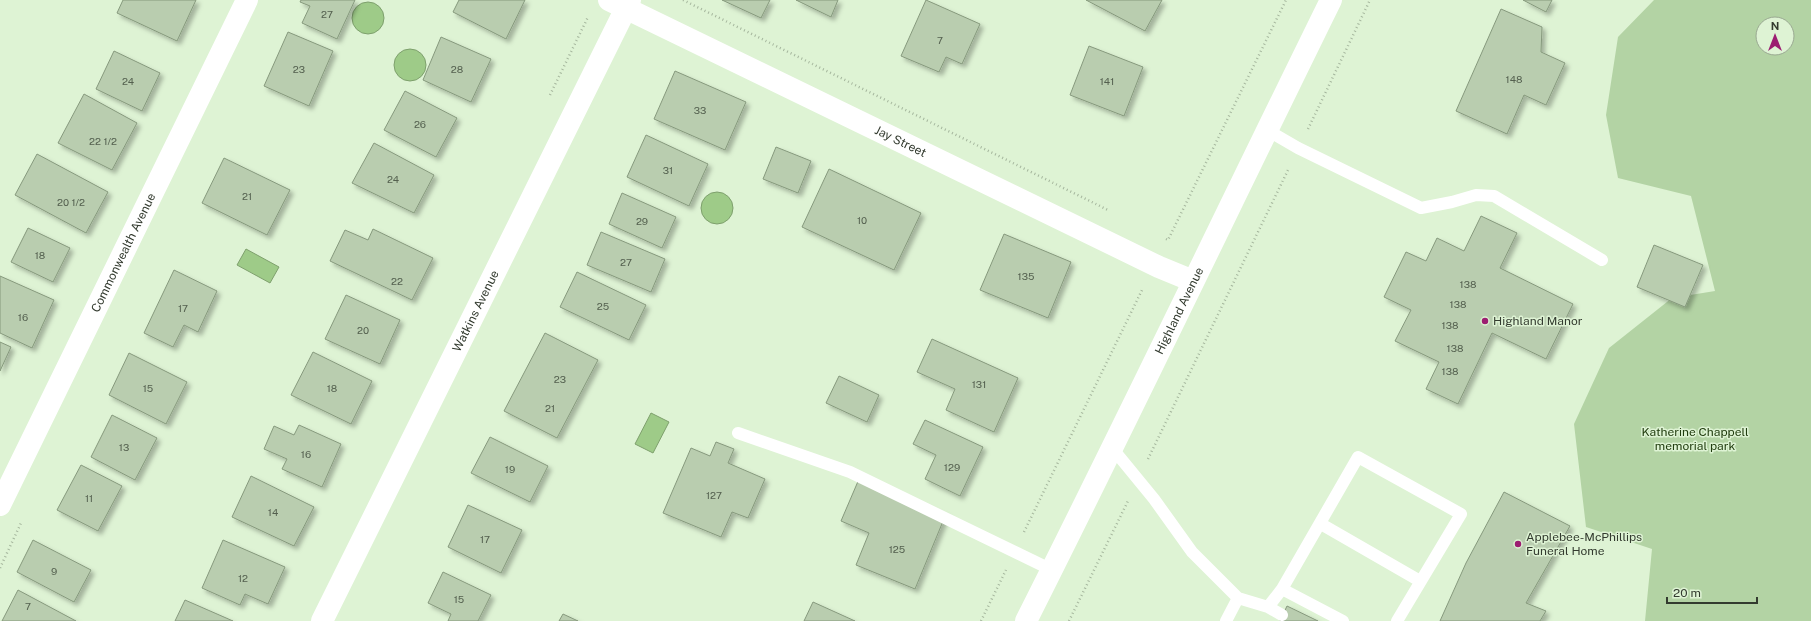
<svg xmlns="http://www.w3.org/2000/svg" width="1811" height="621" font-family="'Public Sans',sans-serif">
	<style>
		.green { fill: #b3d3a4; fill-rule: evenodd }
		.water { fill: #9ecb88; stroke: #7ea06d }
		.building { fill: #b9cdaf; stroke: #86997d; filter: url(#shadow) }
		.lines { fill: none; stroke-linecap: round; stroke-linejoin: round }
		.path { stroke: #a5b69d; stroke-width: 2.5; stroke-dasharray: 1 3; stroke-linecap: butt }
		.lane { stroke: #fff; stroke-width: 12 }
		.street { stroke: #fff; stroke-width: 22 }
		.secondary { stroke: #fff; stroke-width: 22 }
		.poi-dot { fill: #9c1d71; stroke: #def3d4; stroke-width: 1.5 }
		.labels { text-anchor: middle; stroke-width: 3; stroke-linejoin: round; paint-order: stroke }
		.number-label { font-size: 10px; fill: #54604f }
		.street-label { font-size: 12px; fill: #333b2f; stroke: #def3d4 }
		.poi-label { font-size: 12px; fill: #333b2f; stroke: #def3d4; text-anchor: start }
		.park-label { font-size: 12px; fill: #213d0f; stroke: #def3d4 }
	</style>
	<defs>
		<filter id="shadow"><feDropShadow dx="3.5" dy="3.5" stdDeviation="2" flood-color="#0004"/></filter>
	</defs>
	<rect width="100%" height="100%" fill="#def3d4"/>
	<path class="green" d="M1654 0H1811V621H1645L1652 549 1586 527 1574 424 1609 348 1672 298 1715 291 1691 196 1618 178 1606 115 1618 37ZM1763 24H1787V48H1763Z"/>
	<path class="water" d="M352 18a16 16 0 1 1 32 0a16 16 0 1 1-32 0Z
		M394 65a16 16 0 1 1 32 0a16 16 0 1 1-32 0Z
		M701 208a16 16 0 1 1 32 0a16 16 0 1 1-32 0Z
		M246 249 279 267 270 283 237 265Z
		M651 413 669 422 653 453 635 444Z"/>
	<path class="building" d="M123 0H196L177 41 117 13Z
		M301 0H355L337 39 302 23 310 6 300 2Z
		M459 0H525L506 39 453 12Z
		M722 0H770L761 18Z
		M796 0H838L831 17Z
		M926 0 980 24 962 64 946 57 939 72 901 56Z
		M1086 0H1162L1145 31Z
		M1523 0H1552L1546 12Z
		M1501 9 1542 27 1541 52 1565 63 1546 105 1524 95 1507 134 1456 111Z
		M288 32 333 51 309 106 264 86Z
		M441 37 491 59 471 102 423 80Z
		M1089 46 1143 67 1124 116 1070 95Z
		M114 51 160 73 142 111 96 89Z
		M675 71 746 102 725 150 654 119Z
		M405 91 457 118 436 157 384 130Z
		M84 94 137 123 112 170 58 143Z
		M646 135 708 164 689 206 627 177Z
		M374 143 434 175 414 213 352 183Z
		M776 147 811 161 798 193 763 179Z
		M37 154 108 192 86 233 15 195Z
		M224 158 290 190 267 235 202 203Z
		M829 169 921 213 894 270 802 227Z
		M622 193 676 217 662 248 609 224Z
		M1481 216 1517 233 1500 268 1573 304 1546 359 1492 333 1458 404 1426 389 1439 362 1395 341 1411 310 1384 297 1406 252 1426 261 1437 238 1464 251Z
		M28 228 70 248 53 282 11 262Z
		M373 229 433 258 412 300 330 261 345 230 368 240Z
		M601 232 665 259 651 292 587 265Z
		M1004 234 1071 262 1048 318 980 290Z
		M1654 245 1703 265 1685 307 1637 287Z
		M174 270 217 291 198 332 184 325 173 347 144 333Z
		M577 272 646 305 629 340 560 307Z
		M0 276 54 300 32 348 0 333Z
		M346 295 400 320 380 364 325 339Z
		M545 333 598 360 557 438 504 411Z
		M932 339 1018 378 994 432 946 410 955 389 917 372Z
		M0 342 11 347 0 371Z
		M313 352 372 381 351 424 291 395Z
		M129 353 187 382 166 424 109 395Z
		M839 376 879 395 867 422 826 403Z
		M112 415 157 438 135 480 91 457Z
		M925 420 983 447 960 496 925 479 936 455 913 444Z
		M299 425 341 444 322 487 282 469 287 459 264 449 274 426 294 435Z
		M490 437 548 466 530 502 471 473Z
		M716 442 734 449 728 463 765 479 748 518 732 512 721 537 663 513 691 448 710 456Z
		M81 465 122 486 98 531 57 510Z
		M251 476 314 507 294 546 232 517Z
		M859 479 946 514 915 589 856 565 869 533 841 521Z
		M1504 492 1570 526 1526 603 1546 611 1540 621H1440L1466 563Z
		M468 505 522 530 501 573 448 547Z
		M33 540 91 570 74 602 17 572Z
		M223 540 285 567 268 604 245 594 240 605 202 588Z
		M443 572 491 595 478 621H448L451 614 428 603Z
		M18 590 76 621H2Z
		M185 600 233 621H175Z
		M813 602 855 621H804Z
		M1287 606 1318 621H1280Z
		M563 614 578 621H559Z"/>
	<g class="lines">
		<path class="path" d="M683 0 1108 210
			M550 95 588 17
			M1308 129 1370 0
			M1166 239 1168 240 1286 0
			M1148 459 1289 168
			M1024 532 1143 288
			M0 568 21 523
			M981 621 1006 570
			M1069 621 1128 501"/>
		<path class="lane" d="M1267 130 1298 148 1421 208 1452 202 1476 195 1494 196 1602 260
			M738 433 850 472 1052 570
			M1113 449 1154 499 1192 552 1238 598 1268 607 1282 589 1358 457 1461 514 1397 621
			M1321 524 1420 581
			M1282 589 1343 621
			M1268 607 1282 615
			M1226 621 1238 598"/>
		<g class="street">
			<path id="s1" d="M609 0 1159 267 1193 281"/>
			<path id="s2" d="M0 505 247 0"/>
			<path id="s3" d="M322 621 630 0"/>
		</g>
		<path class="secondary" id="s4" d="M1026 621C1130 415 1229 207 1331 0"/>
	</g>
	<g class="poi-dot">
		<circle cx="1485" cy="321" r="4"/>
		<circle cx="1518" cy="544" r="4"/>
	</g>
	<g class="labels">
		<g class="number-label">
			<text x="327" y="18">27</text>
			<text x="940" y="44">7</text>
			<text x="299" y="73">23</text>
			<text x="457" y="73">28</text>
			<text x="1514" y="83">148</text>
			<text x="128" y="85">24</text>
			<text x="1107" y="85">141</text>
			<text x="700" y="114">33</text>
			<text x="420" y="128">26</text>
			<text x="103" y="145">22 1/2</text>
			<text x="668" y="174">31</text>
			<text x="393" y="183">24</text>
			<text x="247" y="200">21</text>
			<text x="71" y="206">20 1/2</text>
			<text x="862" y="224">10</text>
			<text x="642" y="225">29</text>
			<text x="40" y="259">18</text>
			<text x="626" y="266">27</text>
			<text x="1026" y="280">135</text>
			<text x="397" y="285">22</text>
			<text x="1468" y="288">138</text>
			<text x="1458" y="308">138</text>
			<text x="603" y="310">25</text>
			<text x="183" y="312">17</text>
			<text x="23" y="321">16</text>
			<text x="1450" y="329">138</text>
			<text x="363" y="334">20</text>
			<text x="1455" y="352">138</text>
			<text x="1450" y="375">138</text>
			<text x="560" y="383">23</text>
			<text x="979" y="388">131</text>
			<text x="148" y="392">15</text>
			<text x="332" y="392">18</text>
			<text x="550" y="412">21</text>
			<text x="124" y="451">13</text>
			<text x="306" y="458">16</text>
			<text x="952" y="471">129</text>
			<text x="510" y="473">19</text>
			<text x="714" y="499">127</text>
			<text x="89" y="502">11</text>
			<text x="273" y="516">14</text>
			<text x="485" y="543">17</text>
			<text x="897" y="553">125</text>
			<text x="54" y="575">9</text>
			<text x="243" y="582">12</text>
			<text x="459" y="603">15</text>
			<text x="28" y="610">7</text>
		</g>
		<g class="street-label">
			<text dy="4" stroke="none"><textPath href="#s1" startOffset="324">Jay Street</textPath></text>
			<text dy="4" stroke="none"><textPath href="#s2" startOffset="281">Commonwealth Avenue</textPath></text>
			<text dy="4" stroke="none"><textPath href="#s3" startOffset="346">Watkins Avenue</textPath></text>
			<text dy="4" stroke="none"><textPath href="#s4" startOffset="346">Highland Avenue</textPath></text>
		</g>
		<g class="poi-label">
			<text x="1493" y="325">Highland Manor</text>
			<text x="1526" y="541">Applebee-McPhillips<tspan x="1526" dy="14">Funeral Home</tspan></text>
		</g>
		<g class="park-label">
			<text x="1695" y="436">Katherine Chappell<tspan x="1695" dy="14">memorial park</tspan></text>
		</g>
	</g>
	<g transform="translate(1775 36)"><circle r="19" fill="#def3d4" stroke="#9aa992"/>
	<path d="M0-3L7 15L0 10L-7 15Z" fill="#9c1d71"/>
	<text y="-6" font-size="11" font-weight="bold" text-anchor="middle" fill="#333b2f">N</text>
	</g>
	<path d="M1667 597v6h90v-6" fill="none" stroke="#333b2f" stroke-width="2"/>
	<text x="1673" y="597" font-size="12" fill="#333b2f" stroke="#def3d4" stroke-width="3" paint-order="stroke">20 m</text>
</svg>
